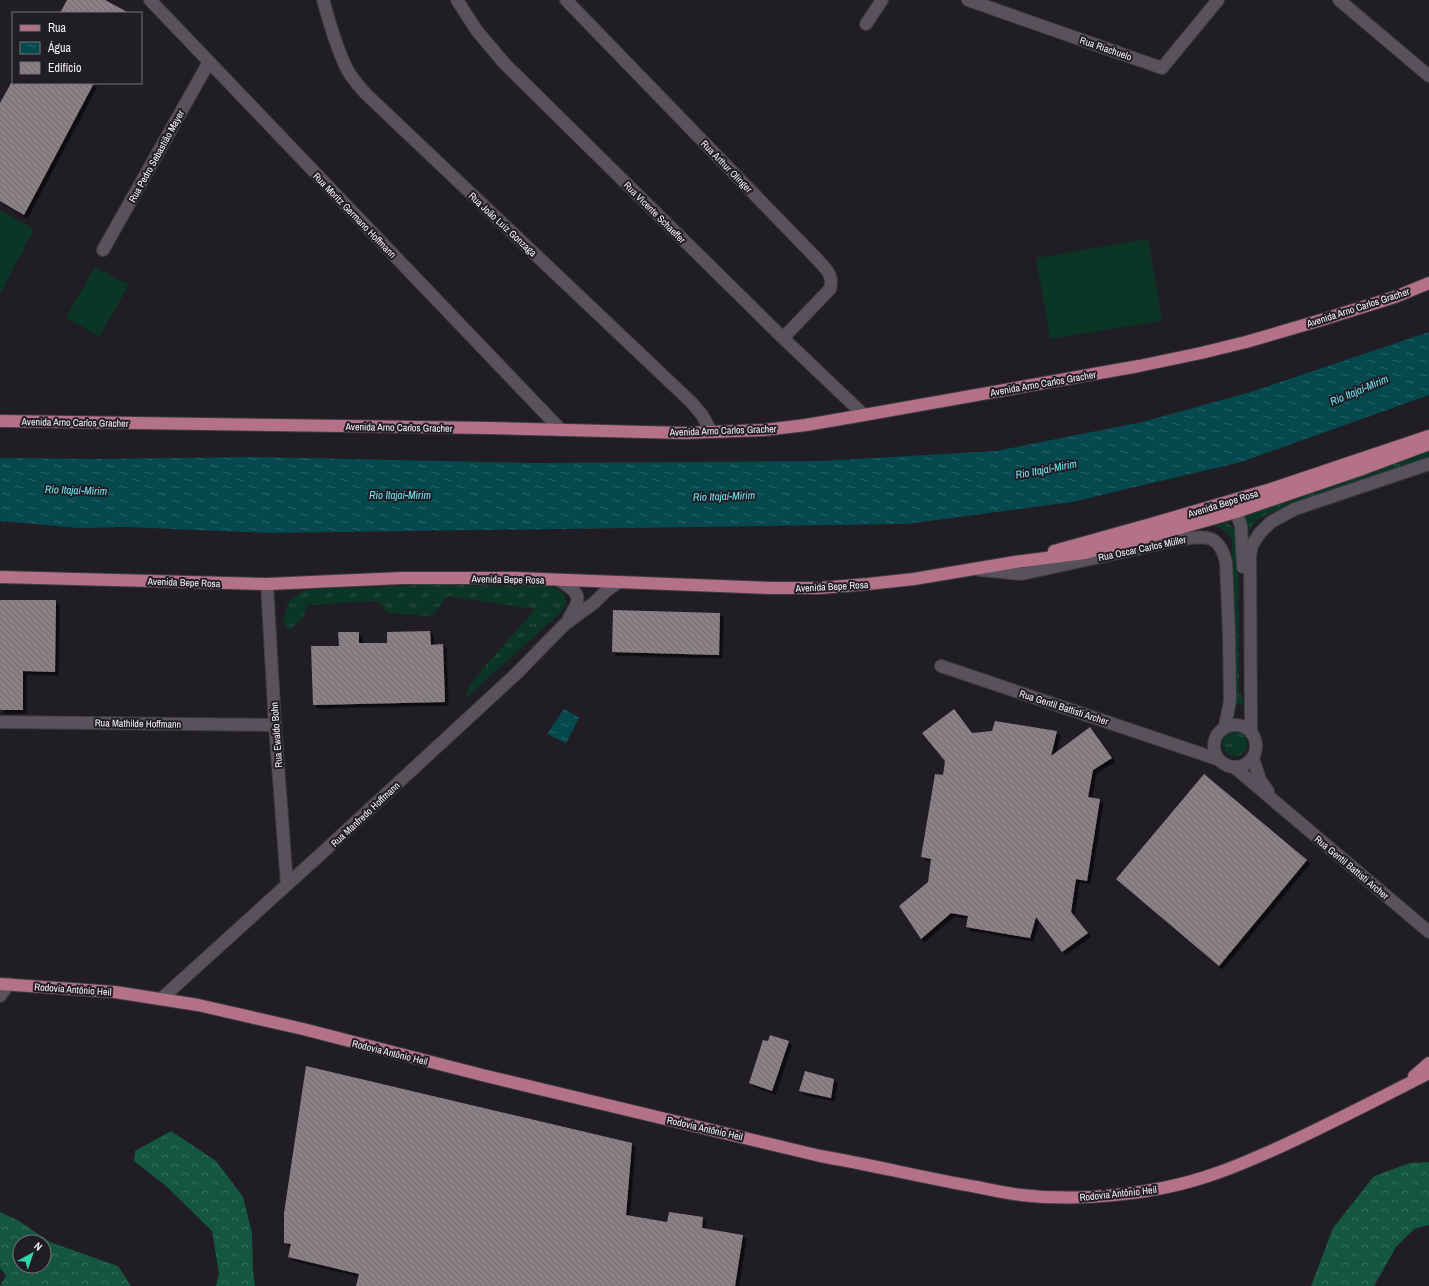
<svg xmlns="http://www.w3.org/2000/svg" width="1429" height="1286" font-family="'Archivo Narrow',sans-serif">
	<style>
		.grass { fill: url(#grass-tufts) }
		.forest { fill: url(#forest-crowns); fill-rule: evenodd }
		.pitch { fill: #0b3626 }
		.water { fill: url(#water-ripples) }
		.building { fill: url(#building-back-hatch); filter: url(#shadow) }
		.lines { fill: none; stroke-linecap: round; stroke-linejoin: round }
		.minor-casing { stroke: #3e3b40; stroke-width: 14 }
		.major-casing { stroke: #3e3b40; stroke-width: 14 }
		.minor { stroke: #57525b; stroke-width: 12 }
		.major { stroke: #b37287; stroke-width: 12 }
		.labels { text-anchor: middle; stroke-width: 4; stroke-linejoin: round; paint-order: stroke }
		.street-label { font-size: 10px; fill: #f5f2f7; stroke: #211d24 }
		.water-label { font-size: 11px; font-style: italic; fill: #71e4f2; stroke: #211d24 }
	</style>
	<defs>
		<pattern id="grass-tufts" width="24" height="20" patternUnits="userSpaceOnUse"><rect width="24" height="20" fill="#0b3626"/><path d="M3 7l-1-3M5 7V3M7 7l1-3M15 17l-1-3M17 17v-4M19 17l1-3" fill="none" stroke="#2f5446"/></pattern>
		<pattern id="forest-crowns" width="20" height="18" patternUnits="userSpaceOnUse"><rect width="20" height="18" fill="#14563f"/><path d="M2 6a3 3 0 1 1 6 0M12 15a3 3 0 1 1 6 0" fill="none" stroke="#376f5c"/></pattern>
		<pattern id="water-ripples" width="26" height="14" patternUnits="userSpaceOnUse"><rect width="26" height="14" fill="#05494f"/><path d="M2 4q2-2 4 0t4 0M15 11q2-2 4 0t4 0" fill="none" stroke="#2a6469"/></pattern>
		<pattern id="building-back-hatch" width="6" height="6" patternUnits="userSpaceOnUse"><rect width="6" height="6" fill="#8b8086"/><path d="M-1 5l2 2M0 0l6 6M5-1l2 2" fill="none" stroke="#716a6e"/></pattern>
		<filter id="shadow"><feDropShadow dx="3.5" dy="3.5" stdDeviation="0" flood-color="#0009"/></filter>
	</defs>
	<rect width="100%" height="100%" fill="#211d24"/>
	<path class="grass" d="M1429 449V457L1270 513C1258 518 1252 523 1246 535L1245 513Z
		M1223 521C1232 525 1237 529 1238 540L1239 691 1245 705 1235 704 1232 541C1229 531 1220 528 1211 524Z
		M429 585 549 586 556 588 564 593 566 603 561 612 465 699 470 684 535 609 448 596 432 616 388 613 378 601 306 605C306 618 299 622 288 630L283 621 288 602 303 591 316 589Z
		M1223 744a12 12 0 1 1 24 0a12 12 0 1 1-24 0Z"/>
	<path class="forest" d="M171 1131 216 1161 243 1197 252 1233 253 1270 255 1286H216L219 1274 212 1231 166 1186 134 1161 135 1151Z
		M1429 1162V1225L1414 1229 1396 1247 1374 1286H1311L1333 1228 1374 1176 1410 1163Z
		M0 1212 19 1221 50 1242 118 1266 131 1286H0L6 1276 0 1268ZM20 1242H44V1266H20Z"/>
	<path class="pitch" d="M0 210 34 229 0 294Z
		M1148 239 1162 321 1050 339 1036 258Z
		M95 267 129 285 99 337 66 317Z"/>
	<path class="water" d="M1429 332V395L1241 462 1072 502 906 524 271 533 127 527 79 528 0 521V458L96 459 256 457 536 463 822 461 996 451 1142 422 1251 392Z
		M564 709 579 718 566 743 547 734Z"/>
	<path class="building" d="M67 0H105L129 13H60Z
		M11 83H94L24 215 0 201V103Z
		M0 600H56L55 672 23 671V710H0Z
		M613 610 720 613 719 655 612 652Z
		M430 631 431 645 443 644 445 702 313 705 311 646H339L338 632H359V643H387V632Z
		M954 709 972 733 992 731 995 721 1057 731 1051 756 1090 727 1112 758 1093 770 1088 797 1100 799 1087 881 1076 879 1071 912 1088 933 1062 952 1036 917 1030 938 966 927 968 916 951 913 921 939 899 906 928 882 931 859 921 857 935 774 943 775 945 761 922 733Z
		M1204 774 1307 860 1219 966 1116 879Z
		M770 1035 789 1041 772 1091 749 1083 763 1040 768 1041Z
		M306 1066 632 1143 626 1215 667 1222 669 1212 703 1217 702 1228 743 1235 735 1286H356L359 1274 288 1257 291 1244 284 1243V1213Z
		M805 1071 834 1079 831 1098 799 1091Z"/>
	<g class="lines">
		<g class="minor-casing">
			<path id="minor" d="M150 0 561 430
				M323 0C330 23 336 48 347 69 352 79 359 86 366 94L691 402 702 415 711 431
				M457 0 477 31 505 64 783 338 864 415
				M566 0 817 259C826 269 834 275 830 289L783 338
				M968 0 1162 68 1218 0
				M1339 0 1429 76
				M866 24 882 0
				M103 250 209 62
				M1236 512 1241 526 1243 567
				M980 570 1022 574 1182 539C1207 536 1219 534 1226 562L1229 633 1230 701 1225 726
				M559 580C581 594 582 597 569 618
				M267 584 275 725 287 885
				M941 666 1217 759
				M0 722 275 725
				M1214 746a21 21 0 1 1 42 0a21 21 0 1 1-42 0Z
				M1251 731 1250 556 1252 545 1260 533 1271 522 1295 509 1429 464
				M1253 758 1260 780 1268 791
				M1234 767 1429 932
				M0 996 9 984
				M161 999 322 853 517 673 565 624 594 603 606 591 619 582"/>
		</g>
		<g class="major-casing">
			<path id="major" d="M0 421 488 428 684 433 764 430 806 425 864 415 1139 366 1201 353 1246 342 1318 321 1395 297 1429 283
				M1054 551 1151 524 1271 489 1429 436
				M0 577 267 584 402 578H516L771 588H820L868 584 914 579 1015 562 1085 553 1166 532 1236 512 1365 468 1429 444
				M0 984 115 992 198 1005 303 1029 482 1075 820 1156C873 1165 924 1178 977 1187 992 1190 1006 1193 1021 1195 1080 1202 1158 1194 1214 1174 1238 1166 1260 1156 1282 1146 1332 1123 1380 1098 1429 1073
				M1414 1076 1429 1063"/>
		</g>
		<use href="#minor" class="minor"/>
		<use href="#major" class="major"/>
	</g>
	<g class="labels">
		<g class="street-label">
			<text transform="translate(1106 48) rotate(19)" y="4">Rua Riachuelo</text>
			<text transform="translate(156 156) rotate(-61)" y="4">Rua Pedro Sebastião Mayer</text>
			<text transform="translate(727 166) rotate(46)" y="4">Rua Arthur Olinger</text>
			<text transform="translate(655 212) rotate(45)" y="4">Rua Vicente Schaeffer</text>
			<text transform="translate(355 215) rotate(46)" y="4">Rua Moritz Germano Hoffmann</text>
			<text transform="translate(503 224) rotate(43)" y="4">Rua João Luiz Gonzaga</text>
			<text transform="translate(1358 307) rotate(-18)" y="4">Avenida Arno Carlos Gracher</text>
			<text transform="translate(1043 383) rotate(-10)" y="4">Avenida Arno Carlos Gracher</text>
			<text transform="translate(75 422) rotate(1)" y="4">Avenida Arno Carlos Gracher</text>
			<text transform="translate(399 427) rotate(1)" y="4">Avenida Arno Carlos Gracher</text>
			<text transform="translate(723 430) rotate(-2)" y="4">Avenida Arno Carlos Gracher</text>
			<text transform="translate(1223 503) rotate(-17)" y="4">Avenida Bepe Rosa</text>
			<text transform="translate(1142 548) rotate(-12)" y="4">Rua Oscar Carlos Müller</text>
			<text transform="translate(508 579) rotate(1)" y="4">Avenida Bepe Rosa</text>
			<text transform="translate(184 582) rotate(2)" y="4">Avenida Bepe Rosa</text>
			<text transform="translate(832 586) rotate(-3)" y="4">Avenida Bepe Rosa</text>
			<text transform="translate(1064 707) rotate(18)" y="4">Rua Gentil Battisti Archer</text>
			<text transform="translate(138 723) rotate(1)" y="4">Rua Mathilde Hoffmann</text>
			<text transform="translate(276 735) rotate(-94)" y="4">Rua Ewaldo Bohn</text>
			<text transform="translate(365 814) rotate(-43)" y="4">Rua Manfredo Hoffmann</text>
			<text transform="translate(1352 867) rotate(40)" y="4">Rua Gentil Battisti Archer</text>
			<text transform="translate(73 989) rotate(4)" y="4">Rodovia Antônio Heil</text>
			<text transform="translate(390 1052) rotate(14)" y="4">Rodovia Antônio Heil</text>
			<text transform="translate(705 1128) rotate(13)" y="4">Rodovia Antônio Heil</text>
			<text transform="translate(1118 1193) rotate(-6)" y="4">Rodovia Antônio Heil</text>
		</g>
		<g class="water-label">
			<text transform="translate(1359 390) rotate(-23)" y="4">Rio Itajaí-Mirim</text>
			<text transform="translate(1046 469) rotate(-11)" y="4">Rio Itajaí-Mirim</text>
			<text transform="translate(76 490) rotate(2)" y="4">Rio Itajaí-Mirim</text>
			<text x="400" y="499">Rio Itajaí-Mirim</text>
			<text transform="translate(724 496) rotate(-2)" y="4">Rio Itajaí-Mirim</text>
		</g>
	</g>
	<rect x="12" y="12" width="130" height="72" fill="#211d24" stroke="#767278"/>
	<rect x="20" y="25" width="20" height="6" fill="#b37287" stroke="#767278"/>
	<text x="48" y="32" font-size="12" fill="#f5f2f7">Rua</text>
	<rect x="20" y="42" width="20" height="12" fill="url(#water-ripples)" stroke="#767278"/>
	<text x="48" y="52" font-size="12" fill="#f5f2f7">Água</text>
	<rect x="20" y="62" width="20" height="12" fill="url(#building-back-hatch)" stroke="#767278"/>
	<text x="48" y="72" font-size="12" fill="#f5f2f7">Edifício</text>
	<g transform="translate(32 1254) rotate(40)"><circle r="19" fill="#211d24" stroke="#767278"/>
	<path d="M0-3L7 15L0 10L-7 15Z" fill="#2fd4aa"/>
	<text y="-6" font-size="11" font-weight="bold" text-anchor="middle" fill="#f5f2f7">N</text>
	</g>
</svg>
